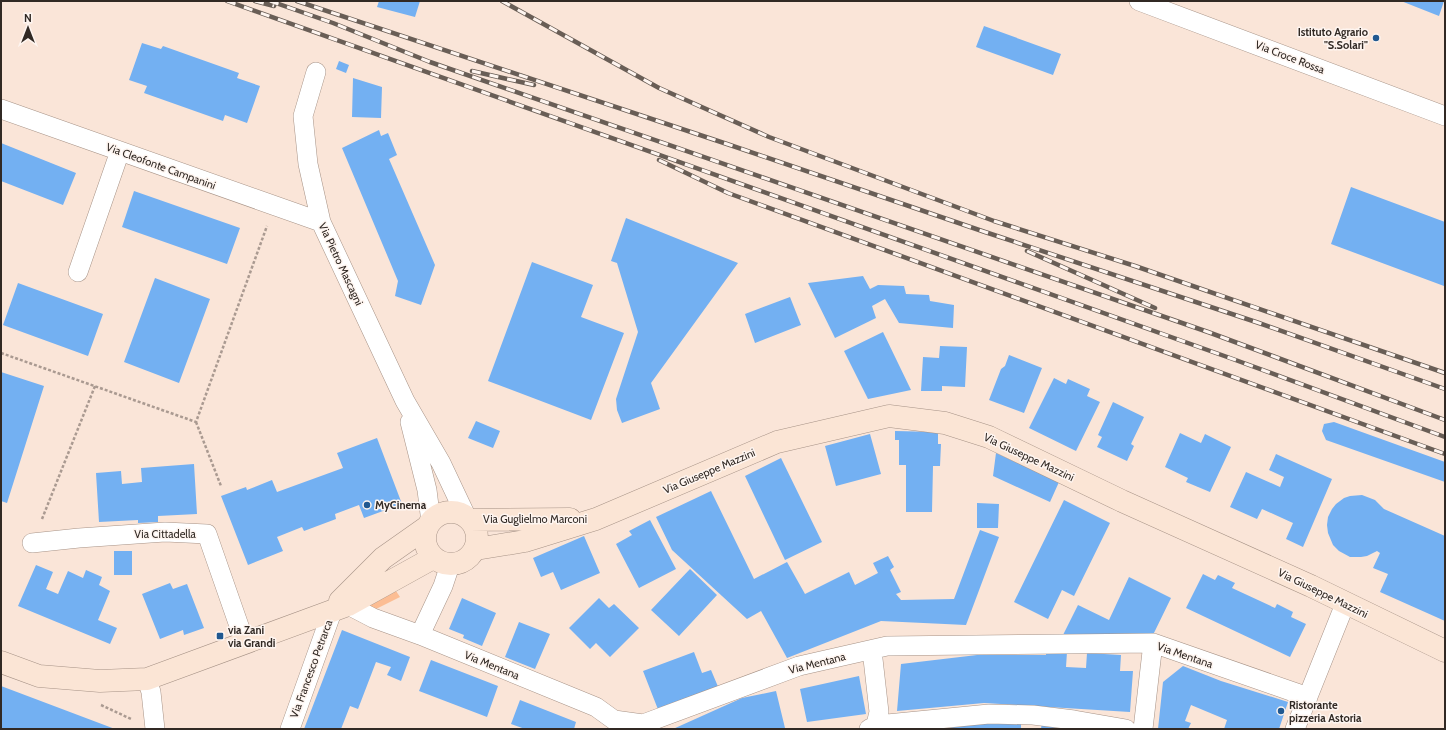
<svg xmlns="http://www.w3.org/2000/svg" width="1446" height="730" font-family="Cabin,sans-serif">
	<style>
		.green { fill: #fcbd93 }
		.building { fill: #73b0f2 }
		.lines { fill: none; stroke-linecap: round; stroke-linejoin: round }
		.street-casing { stroke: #a79387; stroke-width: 20 }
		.secondary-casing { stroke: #a79387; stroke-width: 23 }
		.path { stroke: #aa9a91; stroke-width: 2.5; stroke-dasharray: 3 2; stroke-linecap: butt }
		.street { stroke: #fff; stroke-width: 19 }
		.secondary { stroke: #fbe5d5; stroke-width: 22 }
		.rail-casing { stroke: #695e56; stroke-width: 4.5 }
		.rail { stroke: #fef5f0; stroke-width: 3; stroke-dasharray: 9; stroke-linecap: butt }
		.poi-dot { fill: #205890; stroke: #fef5f0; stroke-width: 1.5 }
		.labels { text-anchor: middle; stroke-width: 3; stroke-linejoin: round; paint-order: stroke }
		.poi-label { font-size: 11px; font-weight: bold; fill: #312924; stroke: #fef5f0; text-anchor: start }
		.street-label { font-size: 11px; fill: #312924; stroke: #fef5f0 }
	</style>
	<rect width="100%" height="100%" fill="#fae5d8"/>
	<path class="green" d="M394 588 400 597 374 610 362 605Z"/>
	<path class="building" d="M379 1H420L415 17 377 7Z
		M1401 1H1444L1439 16Z
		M984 26 1061 54 1053 75 976 47Z
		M142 43 161 49 163 46 239 73 237 78 260 86 247 123 225 115 223 121 144 93 147 86 129 80Z
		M339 61 349 65 346 73 336 69Z
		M353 78 382 87 381 118 352 117Z
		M379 130 381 136 388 133 397 155 389 159 435 265 421 305 395 296 398 281 342 148Z
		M1 143 76 173 63 205 1 181Z
		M1351 187 1445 222 1444 286 1331 244Z
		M134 191 240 228 227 264 122 227Z
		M626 218 738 263 651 383 660 409 622 423 617 410 616 399 638 332 617 263 611 261Z
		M532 262 593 285 581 317 624 333 591 420 488 381Z
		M863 276 870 289 878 285 904 286 906 294 929 295 930 301 954 305 953 328 899 323 885 299 872 306 876 318 835 338 808 283Z
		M155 278 210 299 179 383 124 362Z
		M18 283 103 314 88 356 3 325Z
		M790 297 801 325 755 343 745 314Z
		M883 332 911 390 868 399 844 351Z
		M940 346 967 347 965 387 942 386V391H921L923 357 939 358Z
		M1009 355 1042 368 1024 413 989 400 1001 369 1005 366Z
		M1 372 44 386 7 503 1 501Z
		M1054 378 1066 384 1068 379 1090 389 1087 396 1100 402 1076 451 1029 428Z
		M1113 402 1144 417 1131 444 1134 446 1127 461 1097 447 1102 437 1098 435Z
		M476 421 500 431 493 448 468 438Z
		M1334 422 1445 462V482L1326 440 1322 431 1324 424Z
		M895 431 938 432V444H941L940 466H933L932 512H906V465H899V440H895Z
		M1180 433 1201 443 1205 434 1231 447 1210 492 1186 482 1188 478 1165 467Z
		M870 434 881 474 836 486 825 446Z
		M377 438 402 504 364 518 359 505 335 514 336 519 304 531 302 527 277 537 283 551 248 565 221 496 246 487 247 490 272 480 277 492 343 468 337 453Z
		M996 453 1059 482 1050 502 993 476Z
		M1276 454 1332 479 1303 547 1286 539 1293 523 1262 509 1257 519 1230 507 1246 472 1280 487 1284 477 1269 470Z
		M781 458 822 542 785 560 745 476Z
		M194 464 197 514 158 516V522L138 523V520L99 522 96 473 121 471 122 484 142 482 141 468Z
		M711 491 754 579 787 562 805 594 849 572 855 585 878 573 873 563 888 556 894 567 890 570 901 592 896 594 901 600 954 599 980 530 999 537 966 625 881 621 787 658 761 611 747 619 672 550 656 517Z
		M1362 495 1375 500 1384 509 1445 536V621L1380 592 1388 574 1373 568 1380 553 1377 551 1367 556 1361 557H1350L1339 551 1333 545 1328 533 1327 525 1328 517 1332 509 1336 504 1344 498 1350 496Z
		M1064 500 1110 523 1074 596 1062 590 1048 619 1014 602Z
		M977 503 999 504 998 528H977Z
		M650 520 676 569 639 588 616 544 632 535 629 531Z
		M584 536 600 573 561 590 553 572 541 577 533 558Z
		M114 551H132V575H114Z
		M36 565 53 572 46 589 58 594 68 571 83 578 86 570 102 577 99 585 110 591 98 620 117 628 110 644 18 606Z
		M690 569 717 595 679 636 651 610Z
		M1203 574 1215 580 1218 575 1235 583 1232 588 1275 608 1277 604 1293 612 1291 617 1306 624 1290 657 1186 608Z
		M1129 577 1171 598 1152 637 1063 635 1078 605 1109 620Z
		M170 583 173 589 187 584 204 628 184 635 183 630 160 639 142 594Z
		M462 598 496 613 482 646 463 638 464 635 449 629Z
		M599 598 609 608 614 604 639 628 610 657 596 643 590 649 569 628Z
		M519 622 550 634 535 669 505 657Z
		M342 630 410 657 401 681 387 675 391 667 376 662 358 709 350 706 341 729H304Z
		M1046 650 1067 652 1066 667 1086 668 1087 653 1121 655 1120 671H1133L1130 712 984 703 897 711 901 664 977 655H1046Z
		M694 652 702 673 711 670 719 689 659 712 643 671Z
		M431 660 498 686 487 717 419 691Z
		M1183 666 1221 681 1288 702 1279 729H1224L1227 720 1191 705 1185 721 1191 723 1188 729H1158L1163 682Z
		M859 676 866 714 807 722 800 689Z
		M1 686 115 729H1Z
		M776 691 785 728 673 729 742 698Z
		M520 700 576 722 574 729H525L511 724Z
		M1021 719V729H948L947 722Z
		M1042 721 1085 729H1041Z"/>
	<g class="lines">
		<g class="street-casing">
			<path id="street" d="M1139 1 1445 116
				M316 72 303 116 308 164 321 222 405 401 441 463 466 516
				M1 109 321 222
				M78 272 120 151
				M410 422 427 490 431 522
				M32 543 79 538 165 532 207 534 245 643
				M348 605 373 618 420 635 596 707 614 720 643 724 799 666 887 646 1153 643 1308 697
				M420 635 443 586 450 565
				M872 650 879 712 875 729
				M147 679 151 692 155 729
				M290 729 333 609
				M869 729 877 725 989 714 1033 715 1074 720 1126 729
				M1143 729 1153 643
				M1295 729 1345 604"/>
		</g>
		<g class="secondary-casing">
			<path id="secondary" d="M425 538a26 26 0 1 1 52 0a26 26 0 1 1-52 0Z
				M470 520 570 519
				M476 549 525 541 596 519 777 442 889 416 945 423 989 437 1122 501 1311 586 1445 651
				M340 601 383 558 427 527
				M1 662 39 676 100 681 147 679 348 605 433 558"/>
		</g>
		<path class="path" d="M1 353 196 422 267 226
			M196 422 221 486
			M42 519 95 386
			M101 705 131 719"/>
		<use href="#street" class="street"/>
		<use href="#secondary" class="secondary"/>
		<g class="rail-casing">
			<path id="rail" d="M227 1 1230 358 1445 437
				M255 1 274 6
				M270 1 333 23 430 62 1208 332 1445 420
				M297 1 727 144 985 232 1256 322 1445 389
				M502 1 659 88 769 137 994 221 1135 266 1445 373
				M472 71 534 85
				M659 160 728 193 1445 454
				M1027 251 1155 308"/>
		</g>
		<use href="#rail" class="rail"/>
	</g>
	<g class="poi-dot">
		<circle cx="1376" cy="38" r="4"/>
		<circle cx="367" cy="505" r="4"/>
		<rect x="216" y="632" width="8" height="8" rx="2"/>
		<circle cx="1281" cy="711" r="4"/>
	</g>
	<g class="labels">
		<g class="poi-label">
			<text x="1368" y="36" text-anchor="end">Istituto Agrario<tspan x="1368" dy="13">"S.Solari"</tspan></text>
			<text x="375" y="509">MyCinema</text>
			<text x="228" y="634">via Zani<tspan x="228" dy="13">via Grandi</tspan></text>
			<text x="1289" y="709">Ristorante<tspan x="1289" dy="13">pizzeria Astoria</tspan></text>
		</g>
		<g class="street-label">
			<text transform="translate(1290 57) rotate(21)" y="4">Via Croce Rossa</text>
			<text transform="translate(161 166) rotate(20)" y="4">Via Cleofonte Campanini</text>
			<text transform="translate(341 264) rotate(65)" y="4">Via Pietro Mascagni</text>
			<text transform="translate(1029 457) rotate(25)" y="4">Via Giuseppe Mazzini</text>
			<text transform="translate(709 471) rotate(-23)" y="4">Via Giuseppe Mazzini</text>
			<text x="535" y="523">Via Guglielmo Marconi</text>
			<text x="165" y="538">Via Cittadella</text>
			<text transform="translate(1323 593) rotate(26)" y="4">Via Giuseppe Mazzini</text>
			<text transform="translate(1185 655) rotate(19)" y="4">Via Mentana</text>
			<text transform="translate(817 663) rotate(-14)" y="4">Via Mentana</text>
			<text transform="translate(492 665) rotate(22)" y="4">Via Mentana</text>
			<text transform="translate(311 669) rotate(-70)" y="4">Via Francesco Petrarca</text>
		</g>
	</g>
	<rect width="1446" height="730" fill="none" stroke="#312924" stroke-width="4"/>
	<g transform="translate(28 28)" stroke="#fef5f0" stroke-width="3" paint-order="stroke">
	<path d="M0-3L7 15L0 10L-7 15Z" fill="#312924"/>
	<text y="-6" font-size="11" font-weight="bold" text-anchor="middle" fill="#312924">N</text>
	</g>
</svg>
